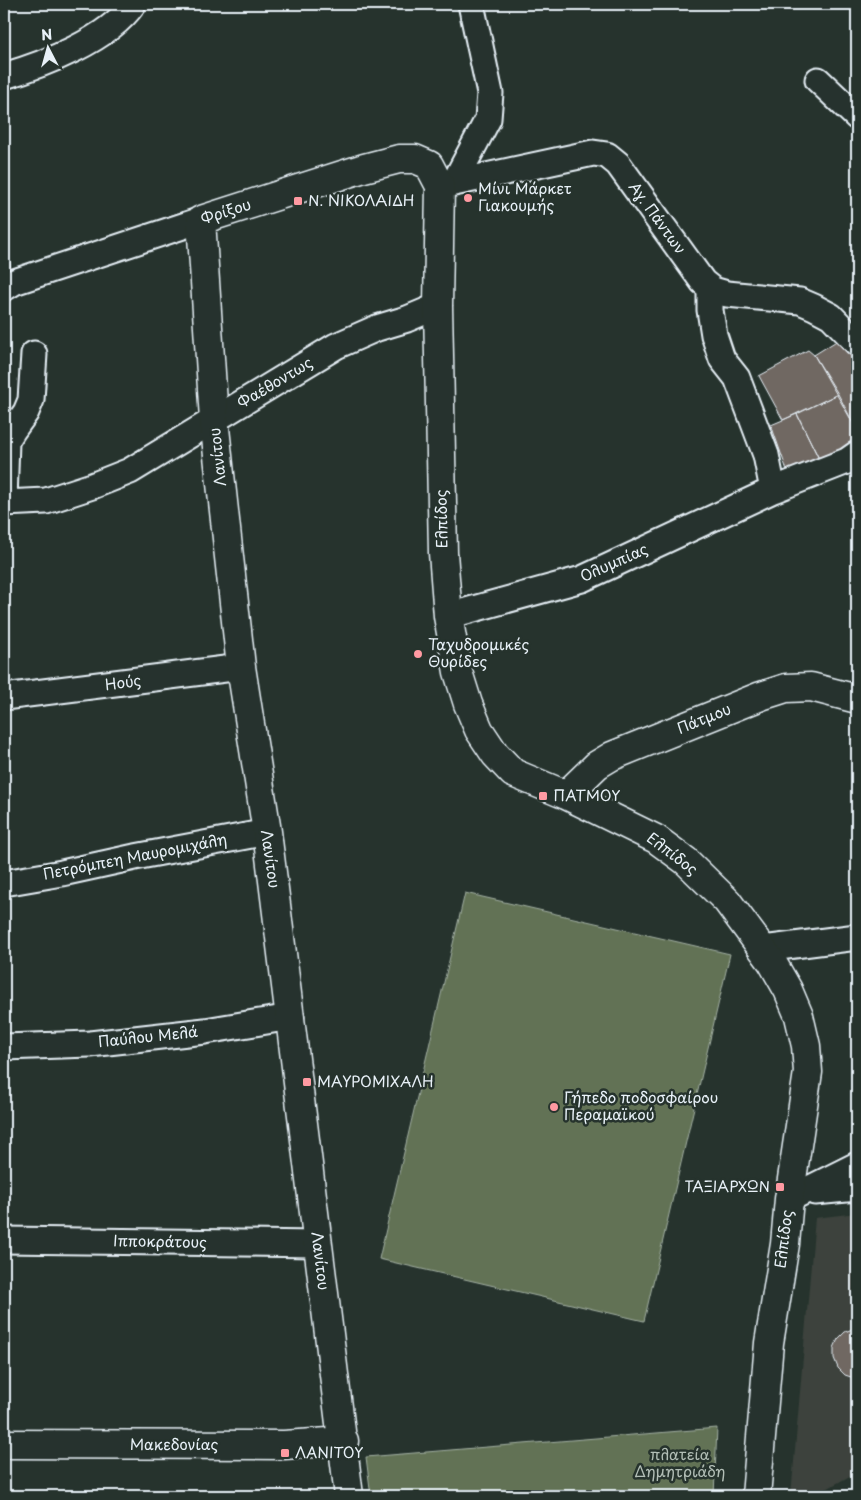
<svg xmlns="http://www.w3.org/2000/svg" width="861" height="1500" font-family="'Playpen Sans',sans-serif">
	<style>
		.built { fill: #3c433d }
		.green { fill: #627254; stroke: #a5b2a6 }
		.building { fill: #706762; stroke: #e8f1f8 }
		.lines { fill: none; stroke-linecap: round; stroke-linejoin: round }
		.street-casing { stroke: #e8f1f8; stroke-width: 29 }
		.secondary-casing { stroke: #e8f1f8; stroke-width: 31 }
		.street { stroke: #26332d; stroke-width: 25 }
		.secondary { stroke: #26332d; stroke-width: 28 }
		.poi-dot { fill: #ff9aa2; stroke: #26332d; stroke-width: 2 }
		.labels { text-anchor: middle; stroke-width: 5; stroke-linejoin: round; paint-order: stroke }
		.poi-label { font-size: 15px; fill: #e8f1f8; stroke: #26332d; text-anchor: start }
		.street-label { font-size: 15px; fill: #e8f1f8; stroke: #26332d }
		.park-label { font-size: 15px; fill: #b2beb6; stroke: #26332d }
	</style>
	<rect width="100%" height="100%" fill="#26332d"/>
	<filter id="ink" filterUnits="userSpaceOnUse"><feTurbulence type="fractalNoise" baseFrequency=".02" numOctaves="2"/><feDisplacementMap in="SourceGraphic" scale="10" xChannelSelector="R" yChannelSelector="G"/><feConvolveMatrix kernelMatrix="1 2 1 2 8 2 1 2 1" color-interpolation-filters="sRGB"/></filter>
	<g filter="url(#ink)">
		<path class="built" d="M857 1213V1472L814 1496H791L815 1218Z"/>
		<path class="green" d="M465 893 730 954 644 1321 379 1259Z
			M717 1428 714 1496H371L366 1457Z"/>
		<path class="building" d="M4 247H8L11 272H4Z
			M838 340 857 359V430L814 355Z
			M808 350 814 355 838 394 783 420 759 376Z
			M838 394 857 430V445L822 465 797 414Z
			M797 414 822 465 789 476 771 425Z
			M855 1328H857V1379L845 1375 838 1368 834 1358V1348L838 1339 845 1332Z"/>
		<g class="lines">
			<g class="street-casing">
				<path id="street" d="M4 76C45 64 108 40 133 4
					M818 80 857 117
					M454 183 488 119 490 93 471 4
					M440 186 593 153 607 155 618 164 703 282 713 290 727 294 800 301 814 307 831 316 857 343
					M4 288 14 282 201 220
					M710 288V310L714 335 722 359 737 378 766 455 773 490
					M4 501 6 441 13 430 26 412 31 400 34 354
					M4 503 46 501 92 486 130 471 336 346 377 328 407 319 438 306
					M448 616 582 579 773 490 847 461 857 454
					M4 697 241 667
					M4 883 62 873 135 857 267 832
					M763 949 857 937
					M4 1047 90 1044 205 1031 291 1017
					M815 1192 857 1188
					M789 1199 857 1165
					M4 1240 317 1244"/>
			</g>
			<g class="secondary-casing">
				<path id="secondary" d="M566 795 597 765 612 756 761 696 786 688 811 687 857 699
					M4 1444 284 1445 344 1441
					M349 1496 267 832 241 667 214 419 201 220 364 168 399 159H415L429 165 440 186 438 306 443 553 448 616 458 672 468 704 479 730 495 754 513 773 566 795 656 839 686 861 727 901 772 962 788 990 799 1016 806 1046 808 1072 789 1199 785 1244 769 1343 756 1496"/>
			</g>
			<use href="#street" class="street"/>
			<use href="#secondary" class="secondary"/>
		</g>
	</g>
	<g class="poi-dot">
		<circle cx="468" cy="198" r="5"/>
		<rect x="293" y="196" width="10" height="10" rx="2.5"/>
		<circle cx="418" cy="654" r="5"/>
		<rect x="538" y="791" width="10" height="10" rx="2.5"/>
		<rect x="302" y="1077" width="10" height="10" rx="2.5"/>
		<circle cx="554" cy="1107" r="5"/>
		<rect x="775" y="1182" width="10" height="10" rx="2.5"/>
		<rect x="280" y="1448" width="10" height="10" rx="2.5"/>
	</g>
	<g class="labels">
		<g class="poi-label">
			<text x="478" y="194">Μίνι Μάρκετ<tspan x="478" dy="17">Γιακουμής</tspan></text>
			<text x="308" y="206">Ν. ΝΙΚΟΛΑΙΔΗ</text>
			<text x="428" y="650">Ταχυδρομικές<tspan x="428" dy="17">Θυρίδες</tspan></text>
			<text x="553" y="801">ΠΑΤΜΟΥ</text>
			<text x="317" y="1087">ΜΑΥΡΟΜΙΧΑΛΗ</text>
			<text x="564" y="1103">Γήπεδο ποδοσφαίρου<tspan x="564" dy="17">Περαμαϊκού</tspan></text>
			<text x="770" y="1192" text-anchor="end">ΤΑΞΙΑΡΧΩΝ</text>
			<text x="295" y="1458">ΛΑΝΙΤΟΥ</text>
		</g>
		<g class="street-label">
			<text transform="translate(226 212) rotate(-18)" y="5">Φρίξου</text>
			<text transform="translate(657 218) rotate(54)" y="5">Αγ. Πάντων</text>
			<text transform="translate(275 383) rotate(-31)" y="5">Φαέθοντως</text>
			<text transform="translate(218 457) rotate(-96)" y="5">Λανίτου</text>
			<text transform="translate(442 519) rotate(-91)" y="5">Ελπίδος</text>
			<text transform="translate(614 563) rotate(-24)" y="5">Ολυμπίας</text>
			<text transform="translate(123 683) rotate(-8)" y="5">Ηούς</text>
			<text transform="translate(704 719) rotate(-22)" y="5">Πάτμου</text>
			<text transform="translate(672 854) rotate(37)" y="5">Ελπίδος</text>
			<text transform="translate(135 857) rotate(-11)" y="5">Πετρόμπεη Μαυρομιχάλη</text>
			<text transform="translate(270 859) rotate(82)" y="5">Λανίτου</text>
			<text transform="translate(148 1037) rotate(-6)" y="5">Παύλου Μελά</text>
			<text transform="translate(784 1239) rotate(-83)" y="5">Ελπίδος</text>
			<text transform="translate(160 1242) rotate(1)" y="5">Ιπποκράτους</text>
			<text transform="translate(320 1261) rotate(83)" y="5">Λανίτου</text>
			<text x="174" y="1450">Μακεδονίας</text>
		</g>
		<g class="park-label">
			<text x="680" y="1460">πλατεία<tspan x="680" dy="17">Δημητριάδη</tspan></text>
		</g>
	</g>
	<rect width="861" height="1500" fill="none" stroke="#26332d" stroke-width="20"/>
	<rect x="10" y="10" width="841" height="1480" fill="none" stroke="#e8f1f8" stroke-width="2" filter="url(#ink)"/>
	<g transform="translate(48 48) rotate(354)" stroke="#26332d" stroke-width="4" paint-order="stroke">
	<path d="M0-4L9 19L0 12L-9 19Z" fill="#e8f1f8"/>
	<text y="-8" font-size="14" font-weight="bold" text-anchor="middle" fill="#e8f1f8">N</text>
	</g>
</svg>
